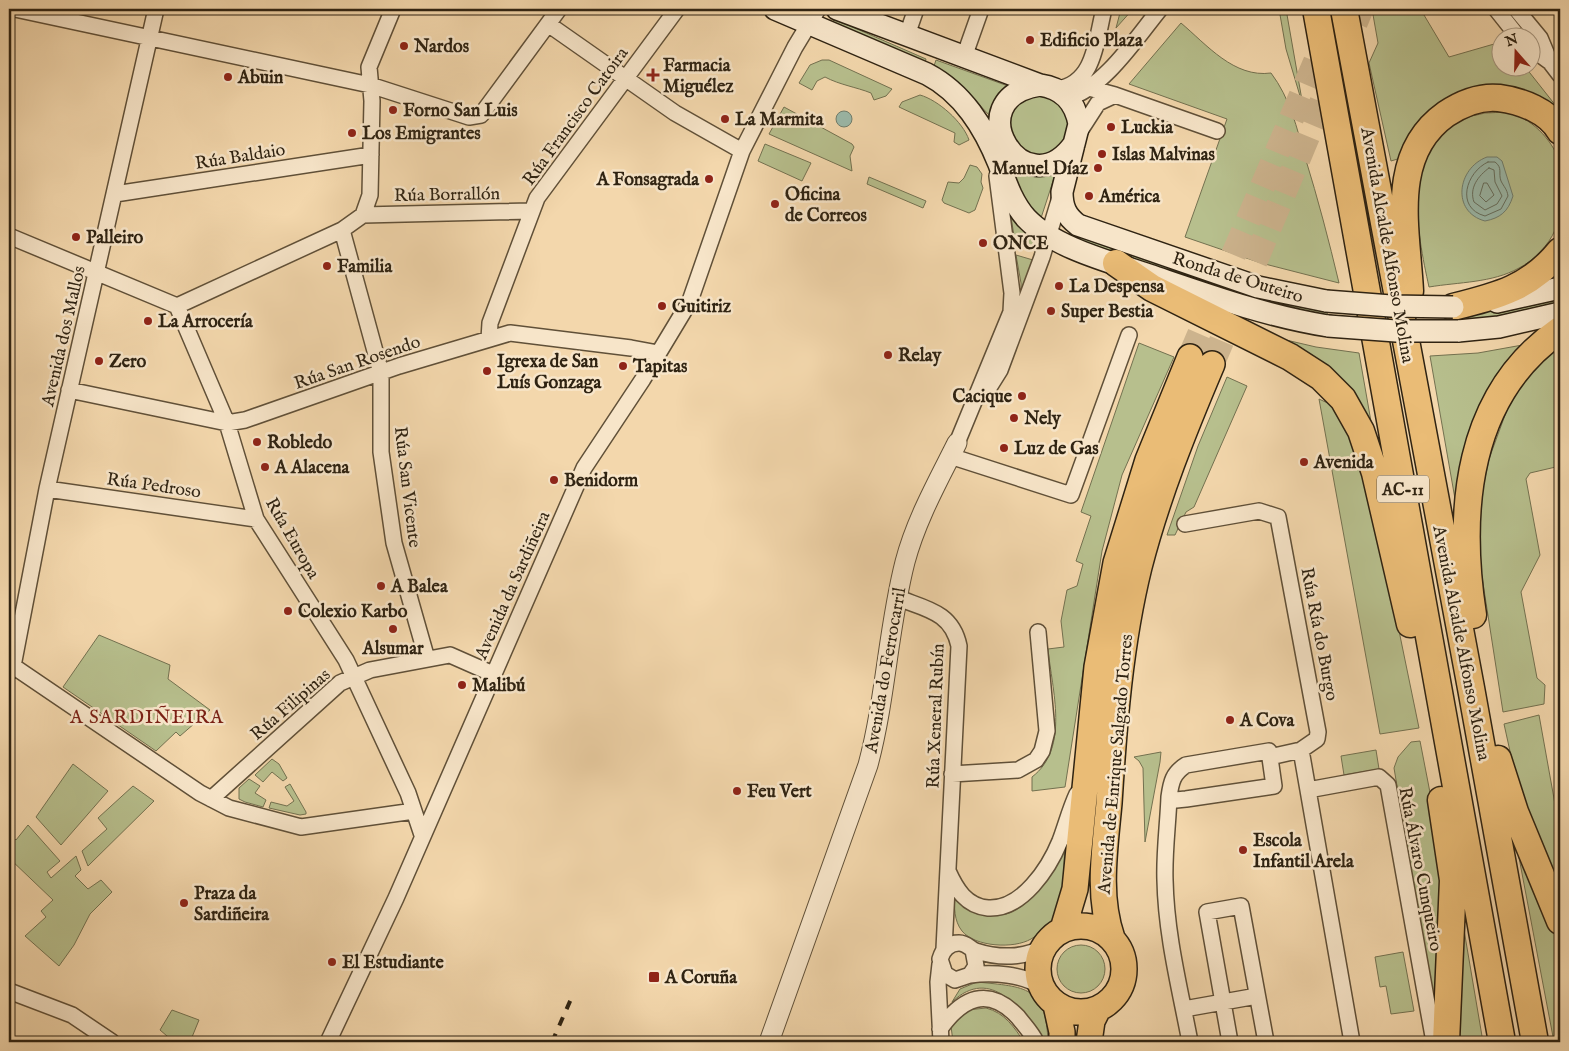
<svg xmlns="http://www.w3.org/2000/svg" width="1569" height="1051" font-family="'IM FELL English',serif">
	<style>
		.green { fill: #b7bf8d; stroke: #737150 }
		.water { fill: #9bbaab; stroke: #707e6e }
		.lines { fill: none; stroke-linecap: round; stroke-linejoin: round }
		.shore { stroke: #656e5e; stroke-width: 1 }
		.primary-tunnel { stroke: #ccb38d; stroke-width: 25; stroke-dasharray: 25 12; stroke-linecap: butt }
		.minor-casing { stroke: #605038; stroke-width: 18 }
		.tertiary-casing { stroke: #605038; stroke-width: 21 }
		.secondary-casing { stroke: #2f2312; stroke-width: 24 }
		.primary-casing { stroke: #2f2312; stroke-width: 28 }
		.trunk-casing { stroke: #2f2312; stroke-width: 29 }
		.minor { stroke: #f7e5c9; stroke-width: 15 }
		.tertiary { stroke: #f7e5c9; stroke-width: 19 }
		.secondary { stroke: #f7e5c9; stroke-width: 21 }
		.primary { stroke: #eabc76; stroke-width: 25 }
		.trunk { stroke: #eabc76; stroke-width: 26 }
		.rail { stroke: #2f2312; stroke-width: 4; stroke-dasharray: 9 9; stroke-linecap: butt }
		.secondary-bridge-casing { stroke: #2f2312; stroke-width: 24; stroke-linecap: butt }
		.secondary-bridge { stroke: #f7e5c9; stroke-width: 21 }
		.poi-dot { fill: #8f2418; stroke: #f7e5c9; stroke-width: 2 }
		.labels { text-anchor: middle; stroke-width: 5; stroke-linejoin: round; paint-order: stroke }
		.shield { fill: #f7e5c9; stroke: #6b5d49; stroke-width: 1 }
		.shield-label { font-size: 16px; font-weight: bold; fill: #2f2312 }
		.poi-label { font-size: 18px; font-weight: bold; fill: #2f2312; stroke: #f7e5c9; text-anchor: start }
		.street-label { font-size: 18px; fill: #2f2312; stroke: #f7e5c9 }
		.neighbourhood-label { font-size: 19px; letter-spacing: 1px; fill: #7a1f14; stroke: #f7e5c9 }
	</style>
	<rect width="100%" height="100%" fill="#f3d7ac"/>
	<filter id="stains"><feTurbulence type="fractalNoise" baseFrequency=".004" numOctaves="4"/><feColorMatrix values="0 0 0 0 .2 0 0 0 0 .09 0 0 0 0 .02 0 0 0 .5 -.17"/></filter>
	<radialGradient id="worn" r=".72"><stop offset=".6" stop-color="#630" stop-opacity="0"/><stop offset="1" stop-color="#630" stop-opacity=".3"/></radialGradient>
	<path class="green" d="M1121 9H1133L1116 28Z
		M1279 9H1286L1303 106 1286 49Z
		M1372 9H1427L1424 15 1449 57 1501 42 1502 68H1526L1560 111 1487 90 1401 158 1391 161 1369 63 1378 43Z
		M834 19 926 59 925 63 833 23Z
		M1181 23C1207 45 1234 78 1271 73 1290 98 1297 128 1305 157 1318 199 1329 241 1339 283L1261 263 1185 237 1227 119 1129 84Z
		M822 60H829L892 89 886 96 874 100 871 93C856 87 840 85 825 77L817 81 812 90 799 83 810 65Z
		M936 60 1008 86 990 116 955 79 934 66Z
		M1046 93C1051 97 1058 100 1062 105 1080 125 1058 160 1033 155 1027 154 1020 149 1015 147L1006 118 1016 100Z
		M920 95C938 100 963 122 969 140L959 145 954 142 955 133 899 107 902 102Z
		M784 107 852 144 854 147 850 156 852 171 769 134Z
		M1485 113C1494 113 1504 111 1512 114 1533 119 1556 144 1560 165 1563 181 1562 215 1555 230 1549 245 1533 261 1519 268 1492 283 1459 282 1429 287 1417 232 1400 150 1463 119 1469 116 1478 115 1485 113Z
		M765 144 811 163 802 181 758 161Z
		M970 165 977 167 982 174 981 182 983 188 975 210 969 213 944 203 942 200 948 182 959 183 964 178Z
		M1011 165 1057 169 1041 218C1026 206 1011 185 1011 165Z
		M869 177 926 201 923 208 867 184Z
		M1015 216 1037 237 1034 249 1015 242 1011 217Z
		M1080 234 1327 311 1328 320 1270 307 1078 242Z
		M1016 255 1033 260 1021 294V283Z
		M1560 297V305L1456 324 1455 315 1501 310Z
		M1269 336 1316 347 1359 353 1373 433Z
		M1139 343 1174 357 1122 475 1102 551 1065 787 1032 791V777C1070 748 1052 690 1048 649L1064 647 1061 621 1067 590 1077 586 1083 564 1076 561 1091 516 1081 512Z
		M1528 344 1458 516 1430 356 1478 353Z
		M1560 344V466L1530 473 1526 479 1540 555 1521 592 1537 678 1545 685 1544 704 1503 712 1478 551 1480 502 1489 459 1512 396 1530 372Z
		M1227 377 1247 386 1194 507 1186 512 1175 535H1167L1198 446Z
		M1319 399 1334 406 1351 436 1376 519 1419 728 1380 734Z
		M99 635 170 665 168 679 210 710 180 736 176 732 156 751 63 687Z
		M1539 715 1560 832V893L1517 783 1504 724Z
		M1420 741 1446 875 1435 1012 1394 768 1398 757 1411 742Z
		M1376 750 1379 769 1344 775 1341 756Z
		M1161 752 1160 762 1145 842 1143 768 1139 761 1134 757Z
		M272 759 279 764 287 778 283 781 272 772 263 782 255 775Z
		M73 764 108 791 61 845 36 817Z
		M249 779 260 786 255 793 266 800 263 807 245 802 239 799V788Z
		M290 784 306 812V814L300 815 269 808 271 802 287 806 294 801 285 787Z
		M133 786 154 801 88 866 82 851 107 829 98 818Z
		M28 825 60 861 47 872 51 878 76 856 81 870 75 876 88 889 101 880 112 892 90 914 74 945 59 966 25 936 46 917 41 911 53 900 9 858V834L16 840Z
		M1513 826 1560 939V1042H1554Z
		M1065 844C1063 864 1066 891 1059 909 1053 921 1042 933 1031 939 1014 949 975 947 962 931 954 921 954 907 955 895 964 899 984 914 993 915 1029 919 1050 870 1065 844Z
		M1463 924 1483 1042H1453Z
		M1057 969a24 24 0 1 1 48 0a24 24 0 1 1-48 0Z
		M1403 952 1414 1011 1391 1014 1386 986 1380 987 1375 957Z
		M977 982C1026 987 1046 986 1048 1042H1042C1023 1010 991 965 952 1002L960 989Z
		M986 1008C1005 1013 1014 1027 1024 1042H953L951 1026 967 1010Z
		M172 1010 199 1020 190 1042H174L160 1030Z"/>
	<path class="water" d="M836 119a8 8 0 1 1 16 0a8 8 0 1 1-16 0Z
		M1487 157H1497L1502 161 1513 196C1508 212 1500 218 1485 221 1451 212 1457 168 1487 157Z"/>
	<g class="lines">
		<path class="shore" d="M1488 162H1495C1503 168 1498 173 1501 181 1504 187 1507 189 1508 196L1501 209 1485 216C1455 208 1466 172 1488 162Z
			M1489 168 1494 170 1495 182 1502 196 1497 204 1485 210 1474 202C1469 188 1478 176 1489 168Z
			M1484 183H1487L1494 195 1486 202 1480 196Z"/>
		<path class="primary-tunnel" d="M1190 357 1338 9
			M1212 364 1361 9"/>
		<g class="minor-casing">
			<path id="minor" d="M15 9 370 85 469 117 481 115 559 9
				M1496 9 1519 38
				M1516 9 1540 38 1550 62 1560 75
				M548 24 675 113 742 151
				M907 35 916 9
				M1532 49 1550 62
				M964 57 981 9
				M1057 89C1095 84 1096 40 1104 9
				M1115 95 1217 131
				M1068 98C1104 88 1137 37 1160 9
				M1078 134 1098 103 1115 95 1089 88
				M115 194 371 155
				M363 215 531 211
				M342 230 381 373V452L394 543 427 659
				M9 236 177 306 342 230 363 215 370 195 372 101 369 67 393 9
				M177 306 227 423 256 519 346 660 408 793 422 835
				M489 339 490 323 537 198 677 9
				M69 390 227 423 245 420 399 366 510 333 631 348 658 353
				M985 394 1000 370 1042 257 1061 194
				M957 443 1011 312 1012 293 997 176
				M950 456 1071 495 1129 335
				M47 489 256 519
				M1185 524 1259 511 1278 517 1318 732 1317 739 1301 750 1270 757
				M898 598C926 609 952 612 959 646L944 949
				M13 666 200 793 229 808 301 827 414 811
				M9 672 13 666 47 489 156 9
				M1301 750 1352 1042
				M1269 751 1274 786 1186 799 1176 800 1169 797C1171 782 1173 773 1186 765Z
				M952 774 1018 770 1036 760 1042 751 1047 731 1038 632
				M1308 790 1379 777 1388 785 1434 1042
				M1169 797C1168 824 1164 853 1165 880 1166 935 1180 989 1190 1042
				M211 799 340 683 370 670 450 655 493 674
				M948 871C956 889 966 906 988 908 1022 910 1049 868 1060 841 1066 825 1070 809 1077 794
				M973 950 976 966 970 975 955 980 945 974 940 959C943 949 949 943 959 943 967 943 970 949 976 951 997 958 1026 959 1044 946
				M940 964 938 982 941 1042
				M970 975C992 972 1024 974 1041 987
				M9 991 72 1015 112 1042
				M1184 1009 1257 996
				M940 1029C962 998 988 985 1018 1017 1024 1025 1032 1033 1036 1042
				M328 1042 396 898 584 468 643 379 690 301 742 151 795 47 818 9
				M1230 1042 1207 912 1241 906 1266 1042"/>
		</g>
		<g class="tertiary-casing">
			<path id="tertiary" d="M769 1042 868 765C886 698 888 628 905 562 916 520 938 481 957 443"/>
		</g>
		<g class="secondary-casing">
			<path id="secondary" d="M775 9 927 74C963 93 984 127 999 164 1006 183 1012 202 1026 218 1054 248 1111 262 1149 275 1208 295 1266 316 1328 326
				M837 9 1040 85C1062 88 1075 101 1079 124L1062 192C1062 207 1066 216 1078 225L1258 287 1326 301
				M1040 85C954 98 1025 212 1074 144
				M1497 302 1560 288
				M1458 331 1499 327 1560 313"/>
		</g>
		<g class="primary-casing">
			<path id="primary" d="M1038 969a43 43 0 1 1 86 0a43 43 0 1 1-86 0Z
				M1063 929 1075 889 1097 667 1116 563 1148 460 1190 357
				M1112 938C1097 895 1105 848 1109 803 1114 724 1120 644 1139 567 1157 497 1184 430 1212 364
				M1056 1005 1062 1032V1042
				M1089 1042 1092 1021 1098 1009"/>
		</g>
		<g class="trunk-casing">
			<path id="trunk" d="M1316 9 1502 1042
				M1344 9 1471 688 1535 1042
				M1116 263 1152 288 1290 357 1321 377 1343 399 1361 431 1375 473 1410 624
				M1410 291C1407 230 1388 155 1446 114 1461 104 1480 96 1499 98 1522 101 1548 111 1560 131
				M1453 307C1497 296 1530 288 1560 251
				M1473 615C1457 511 1466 395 1560 330
				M1498 759 1515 812 1560 921
				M1441 800 1453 880 1446 1042"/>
		</g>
		<use href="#minor" class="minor"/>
		<use href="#tertiary" class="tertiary"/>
		<use href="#secondary" class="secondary"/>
		<use href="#primary" class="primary"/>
		<use href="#trunk" class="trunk"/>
		<path class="rail" d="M552 1042 571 999"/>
		<g class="secondary-bridge-casing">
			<path id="secondary-bridge" d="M1326 301 1391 306 1453 307
				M1328 326 1396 331H1458"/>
		</g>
		<use href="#secondary-bridge" class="secondary-bridge"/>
	</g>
	<g class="poi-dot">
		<circle cx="1030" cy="40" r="5"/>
		<circle cx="404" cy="46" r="5"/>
		<path d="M650.5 67.5h5v5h5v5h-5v5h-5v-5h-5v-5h5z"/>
		<circle cx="228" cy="77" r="5"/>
		<circle cx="393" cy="110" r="5"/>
		<circle cx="725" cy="119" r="5"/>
		<circle cx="1111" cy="127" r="5"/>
		<circle cx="352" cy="133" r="5"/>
		<circle cx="1102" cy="154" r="5"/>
		<circle cx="1098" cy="168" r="5"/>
		<circle cx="709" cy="179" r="5"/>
		<circle cx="1089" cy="196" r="5"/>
		<circle cx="775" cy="204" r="5"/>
		<circle cx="76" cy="237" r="5"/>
		<circle cx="983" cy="243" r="5"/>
		<circle cx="327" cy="266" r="5"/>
		<circle cx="1059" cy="286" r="5"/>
		<circle cx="662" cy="306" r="5"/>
		<circle cx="1051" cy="311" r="5"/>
		<circle cx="148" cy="321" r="5"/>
		<circle cx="888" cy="355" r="5"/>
		<circle cx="99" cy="361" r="5"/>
		<circle cx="623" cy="366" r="5"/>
		<circle cx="487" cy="371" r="5"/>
		<circle cx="1022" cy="396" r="5"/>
		<circle cx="1014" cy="418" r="5"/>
		<circle cx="257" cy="442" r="5"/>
		<circle cx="1004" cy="448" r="5"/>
		<circle cx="1304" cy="462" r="5"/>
		<circle cx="265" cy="467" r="5"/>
		<circle cx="554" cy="480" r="5"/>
		<circle cx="381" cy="586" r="5"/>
		<circle cx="288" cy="611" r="5"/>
		<circle cx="393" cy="629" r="5"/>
		<circle cx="462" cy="685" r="5"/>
		<circle cx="1230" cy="720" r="5"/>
		<circle cx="737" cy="791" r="5"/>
		<circle cx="1243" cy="850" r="5"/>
		<circle cx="184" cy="903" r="5"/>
		<circle cx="332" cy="962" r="5"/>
		<rect x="648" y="971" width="12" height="12" rx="2.5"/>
	</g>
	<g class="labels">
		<rect class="shield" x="1377" y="475.5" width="52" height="27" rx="4"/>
		<g class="shield-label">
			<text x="1403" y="495">AC-11</text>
		</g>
		<g class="poi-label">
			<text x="1040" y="46">Edificio Plaza</text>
			<text x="414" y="52">Nardos</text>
			<text x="663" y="71">Farmacia<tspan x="663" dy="21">Miguélez</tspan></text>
			<text x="238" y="83">Abuin</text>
			<text x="403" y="116">Forno San Luis</text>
			<text x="735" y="125">La Marmita</text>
			<text x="1121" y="133">Luckia</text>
			<text x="362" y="139">Los Emigrantes</text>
			<text x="1112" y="160">Islas Malvinas</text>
			<text x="1088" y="174" text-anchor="end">Manuel Díaz</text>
			<text x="699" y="185" text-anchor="end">A Fonsagrada</text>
			<text x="785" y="200">Oficina<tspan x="785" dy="21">de Correos</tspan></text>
			<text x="1099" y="202">América</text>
			<text x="86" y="243">Palleiro</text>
			<text x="993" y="249">ONCE</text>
			<text x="337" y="272">Familia</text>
			<text x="1069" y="292">La Despensa</text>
			<text x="672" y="312">Guitiriz</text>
			<text x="1061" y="317">Super Bestia</text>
			<text x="158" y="327">La Arrocería</text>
			<text x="898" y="361">Relay</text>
			<text x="109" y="367">Zero</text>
			<text x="497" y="367">Igrexa de San<tspan x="497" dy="21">Luís Gonzaga</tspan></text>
			<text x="633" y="372">Tapitas</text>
			<text x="1012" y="402" text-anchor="end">Cacique</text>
			<text x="1024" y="424">Nely</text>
			<text x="267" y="448">Robledo</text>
			<text x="1014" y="454">Luz de Gas</text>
			<text x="1314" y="468">Avenida</text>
			<text x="275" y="473">A Alacena</text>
			<text x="564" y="486">Benidorm</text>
			<text x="391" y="592">A Balea</text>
			<text x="298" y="617">Colexio Karbo</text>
			<text x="393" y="654" text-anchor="middle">Alsumar</text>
			<text x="472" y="691">Malibú</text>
			<text x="1240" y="726">A Cova</text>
			<text x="747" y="797">Feu Vert</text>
			<text x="1253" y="846">Escola<tspan x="1253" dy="21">Infantil Arela</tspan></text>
			<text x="194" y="899">Praza da<tspan x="194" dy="21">Sardiñeira</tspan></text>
			<text x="342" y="968">El Estudiante</text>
			<text x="665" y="983">A Coruña</text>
		</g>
		<g class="street-label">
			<text transform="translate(575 116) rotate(-54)" y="6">Rúa Francisco Catoira</text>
			<text transform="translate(240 156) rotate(-9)" y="6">Rúa Baldaio</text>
			<text transform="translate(447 194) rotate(-1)" y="6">Rúa Borrallón</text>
			<text transform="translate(1388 245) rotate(80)" y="6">Avenida Alcalde Alfonso Molina</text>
			<text transform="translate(1238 277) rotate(17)" y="6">Ronda de Outeiro</text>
			<text transform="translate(63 336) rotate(-77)" y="6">Avenida dos Mallos</text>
			<text transform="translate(357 362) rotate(-19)" y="6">Rúa San Rosendo</text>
			<text transform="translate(154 485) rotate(8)" y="6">Rúa Pedroso</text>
			<text transform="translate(408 487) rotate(83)" y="6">Rúa San Vicente</text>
			<text transform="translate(293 538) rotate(60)" y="6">Rúa Europa</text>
			<text transform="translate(512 585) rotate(-66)" y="6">Avenida da Sardiñeira</text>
			<text transform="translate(1320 634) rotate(79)" y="6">Rúa Ría do Burgo</text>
			<text transform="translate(1462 643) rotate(79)" y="6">Avenida Alcalde Alfonso Molina</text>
			<text transform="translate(885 670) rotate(-80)" y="6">Avenida do Ferrocarril</text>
			<text transform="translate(290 704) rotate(-41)" y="6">Rúa Filipinas</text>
			<text transform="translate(935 716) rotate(-88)" y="6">Rúa Xeneral Rubín</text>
			<text transform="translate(1115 764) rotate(-85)" y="6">Avenida de Enrique Salgado Torres</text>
			<text transform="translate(1421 869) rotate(79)" y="6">Rúa Álvaro Cunqueiro</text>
		</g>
		<g class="neighbourhood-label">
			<text x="147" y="723">A SARDIÑEIRA</text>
		</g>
	</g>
	<rect width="1569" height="1051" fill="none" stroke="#f3d7ac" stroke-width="30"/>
	<rect x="10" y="10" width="1549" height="1031" fill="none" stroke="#2f2312" stroke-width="2.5"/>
	<rect x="15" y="15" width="1539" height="1021" fill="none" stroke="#2f2312"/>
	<g transform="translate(1516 52) rotate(340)"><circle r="24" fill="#f7e5c9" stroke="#a79780"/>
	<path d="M0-4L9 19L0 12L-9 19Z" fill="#8f2418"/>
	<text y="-8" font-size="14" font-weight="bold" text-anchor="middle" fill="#2f2312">N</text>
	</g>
	<rect width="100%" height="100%" filter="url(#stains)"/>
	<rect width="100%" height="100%" fill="url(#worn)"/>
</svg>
